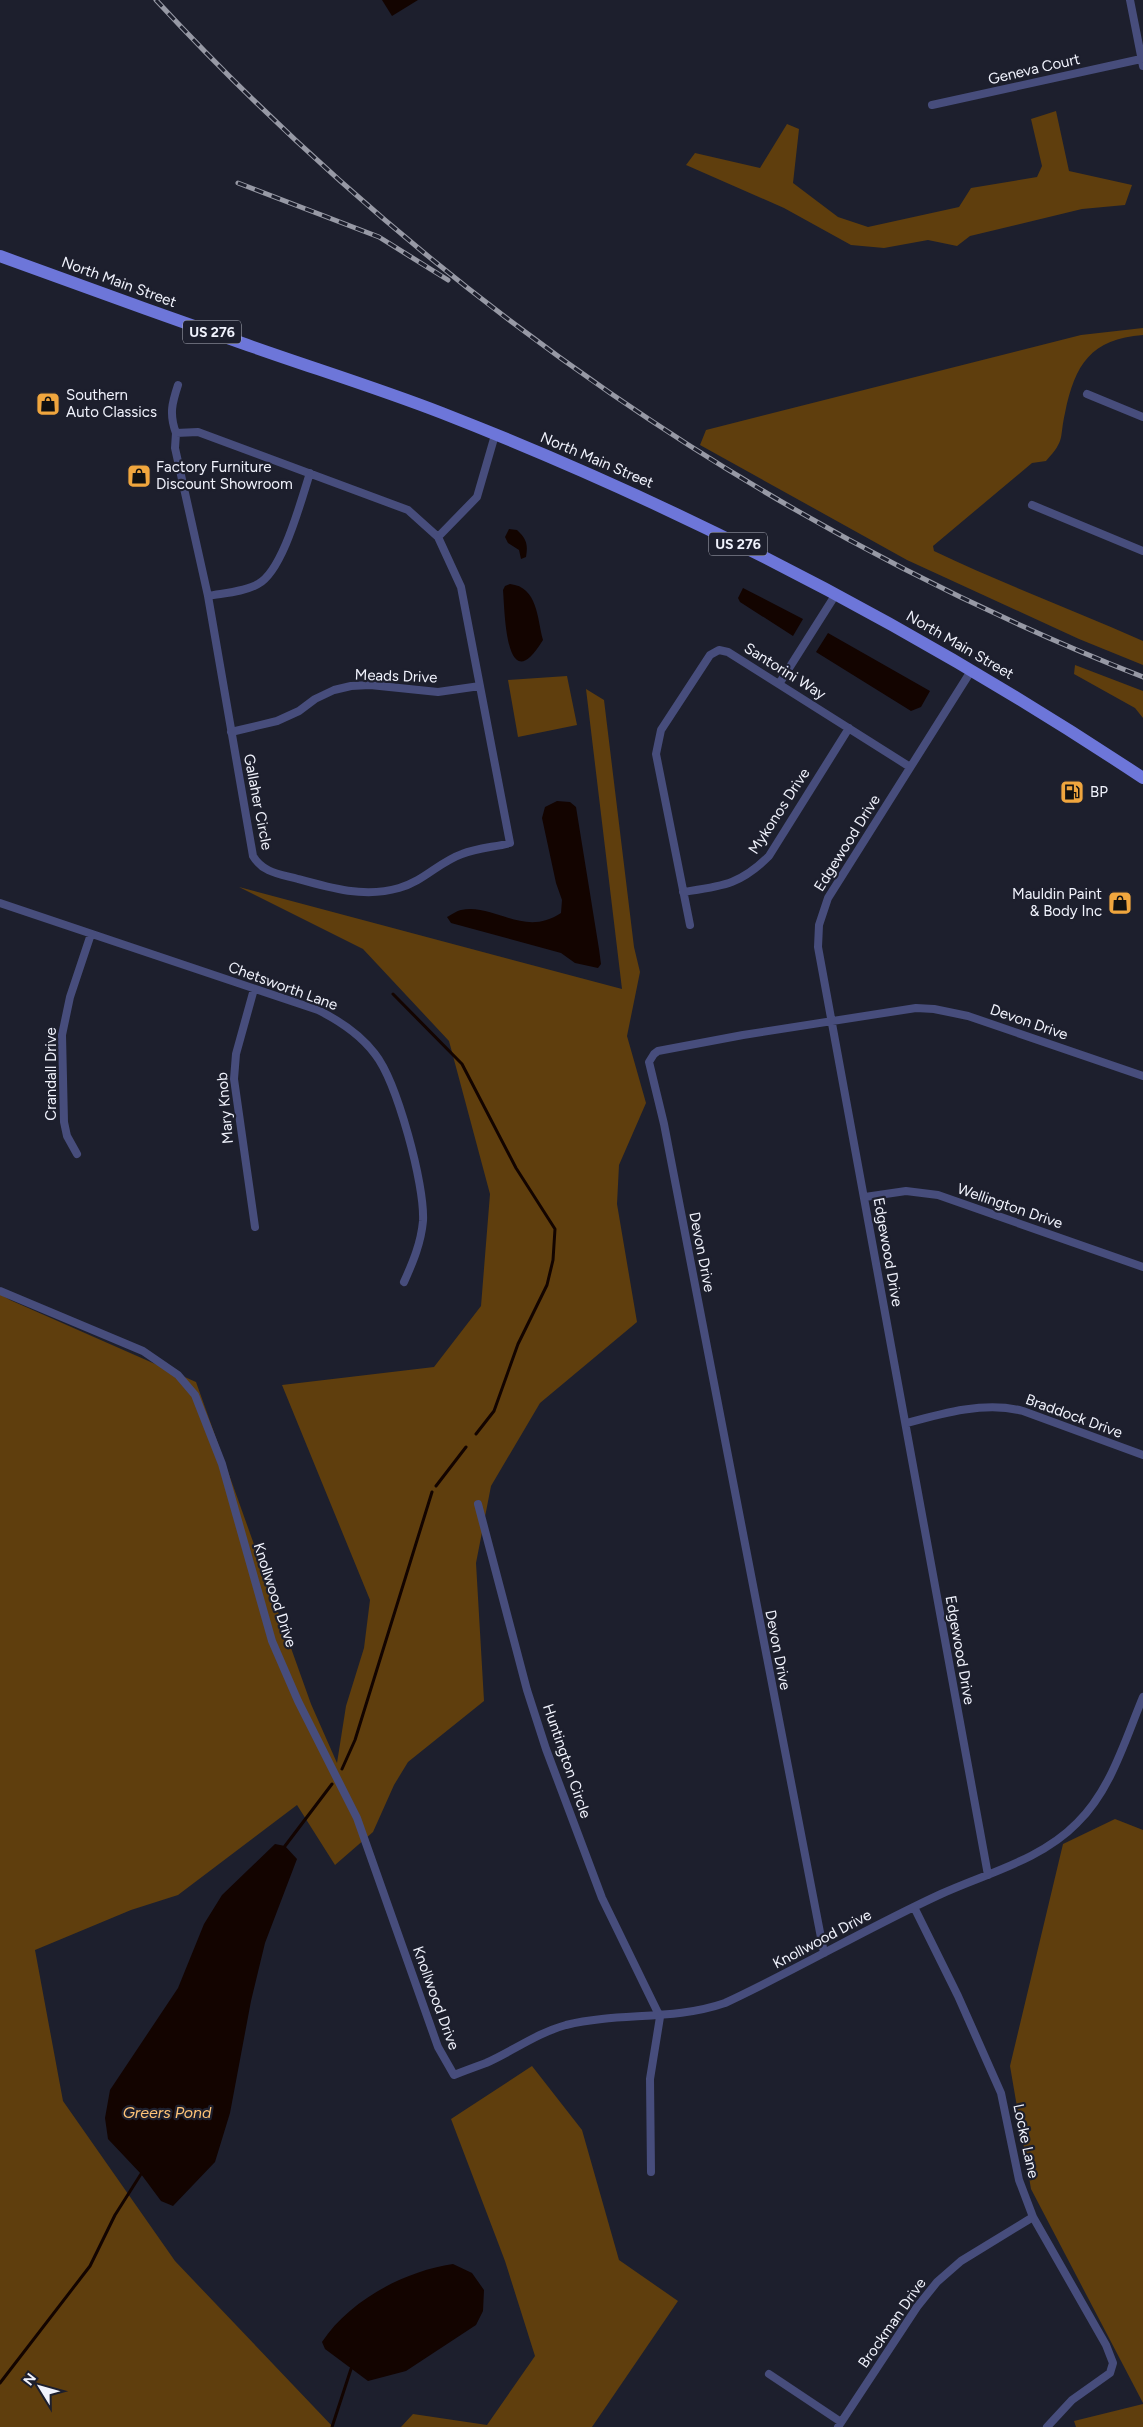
<svg xmlns="http://www.w3.org/2000/svg" width="1143" height="2427" font-family="Figtree,sans-serif">
	<style>
		.green { fill: #5f3e0d }
		.water { fill: #130400 }
		.lines { fill: none; stroke-linecap: round; stroke-linejoin: round }
		.stream { stroke: #130400; stroke-width: 3 }
		.minor { stroke: #474d7c; stroke-width: 8 }
		.primary { stroke: #6d76d9; stroke-width: 12 }
		.rail-casing { stroke: #9799a5; stroke-width: 5 }
		.rail { stroke: #1d1f2d; stroke-width: 3; stroke-dasharray: 9; stroke-linecap: butt }
		.labels { text-anchor: middle; stroke-width: 4.5; stroke-linejoin: round; paint-order: stroke }
		.shield { fill: #1d1f2d; stroke: #b1b3be; stroke-width: 1 }
		.shield-label { font-size: 14px; font-weight: bold; fill: #f0f2fc }
		.street-label { font-size: 15px; fill: #f0f2fc; stroke: #1d1f2d }
		.poi-label { font-size: 15px; fill: #f0f2fc; stroke: #1d1f2d; text-anchor: start }
		.water-label { font-size: 16px; font-style: italic; fill: #fec377; stroke: #1d1f2d }
	</style>
	<rect width="100%" height="100%" fill="#1d1f2d"/>
	<path class="green" d="M1056 111 1069 171 1132 185 1125 205 1082 209 970 236 957 246 928 240 884 248 851 245 784 208 686 165 695 153 760 168 787 124 799 129 793 183 838 217 868 227 959 207 971 188 1037 177 1042 166 1031 119Z
		M1143 328V335C1091 339 1075 364 1065 413 1059 439 1066 439 1046 461L1032 463 933 546 934 551C1003 584 1074 610 1143 641V665L1079 639 907 560 700 445 706 430 1081 335Z
		M1075 665 1143 691V718L1135 708 1074 674Z
		M567 676 577 725 518 737 508 680Z
		M586 689 604 700 634 947 640 972 627 1036 646 1103 619 1165 617 1204 637 1322 540 1403 491 1486 476 1563 484 1701 408 1762 394 1785 373 1832 335 1865 297 1805 178 1895 131 1910 35 1950 63 2101 175 2261 333 2427H0V1294L10 1300 196 1382 311 1704 337 1763 346 1706 364 1648 370 1600 282 1385 434 1367 481 1306 490 1194 449 1041 363 949 239 887 622 989Z
		M1115 1819 1143 1830V2403L1031 2189 1010 2066 1063 1844Z
		M532 2066 582 2130 619 2260 678 2301 592 2427H401L413 2414 487 2425 535 2356 505 2261 451 2119Z
		M1143 2404V2427H1076L1074 2421Z"/>
	<path class="water" d="M382 0H418L392 16Z
		M509 529 517 530C527 539 528 545 526 557L521 559 519 550 508 543 505 537Z
		M510 584C538 587 537 618 543 640 506 701 505 615 503 590L505 586Z
		M743 588 803 619 793 636 740 602 738 598Z
		M828 633 930 691 921 707 911 711 816 652Z
		M557 801 570 802 576 807 599 949 601 964 598 968 575 963 561 953 451 923 447 917C451 915 456 911 461 910 494 903 524 938 561 913L562 900 556 883 542 818 545 807Z
		M275 1844 285 1846 297 1859 265 1943 251 2001 230 2113 215 2162 173 2206 161 2201 141 2174 108 2139 105 2118 110 2090 178 1988 204 1924 222 1895Z
		M453 2264 472 2273 484 2290 483 2311 476 2325 406 2371 368 2381 325 2349 322 2342C349 2301 404 2271 453 2264Z"/>
	<g class="lines">
		<path class="stream" d="M393 994 462 1064 516 1168 555 1229 553 1260 547 1285 518 1344 494 1411 476 1434
			M436 1486 466 1447
			M342 1769 355 1740 432 1492
			M285 1846 332 1784
			M0 2383 90 2266 115 2215 141 2174
			M332 2427 351 2369"/>
		<path class="minor" d="M1130 0 1143 66
			M932 105 1141 59
			M1087 394 1143 417
			M198 432 408 510 438 537 461 587 510 843C495 847 477 848 462 854 439 862 424 881 399 888 365 898 330 888 298 879 280 874 263 873 253 856L208 596 175 448 176 433Z
			M176 433C169 414 172 403 178 385
			M1032 505 1143 551
			M438 537 477 497 495 435
			M208 596C224 593 244 592 258 584 283 571 301 500 310 473
			M971 671 828 898 819 925 818 947 988 1875
			M779 684 836 594
			M231 732 277 721 299 711 315 699 334 690 351 686 370 685 438 692 480 686
			M683 892C722 886 740 885 769 856L849 728
			M0 903 318 1010C340 1021 360 1034 375 1054 397 1082 425 1185 423 1221 421 1243 413 1262 404 1282
			M690 925 656 754 661 730 710 655 719 650 728 652 910 767
			M254 989 236 1054 234 1079 255 1227
			M77 1154 67 1136 64 1122 62 1035 70 997 91 934
			M865 1197 906 1191 938 1195 1143 1267
			M0 1291 143 1351 178 1375 195 1395 222 1464 272 1641 298 1701 357 1818 438 2047 454 2075C464 2071 475 2067 486 2063 513 2051 537 2033 566 2025 619 2012 673 2021 725 2003 798 1969 867 1928 941 1894 987 1873 1041 1860 1077 1823 1111 1790 1125 1740 1143 1697
			M907 1423C943 1413 986 1401 1023 1411L1143 1455
			M478 1504 527 1690 546 1749 602 1898 660 2017 650 2079 651 2172
			M914 1907 958 1996 1001 2093 1019 2180 1033 2217 1106 2345 1113 2363 1110 2373 1072 2400 1047 2427
			M824 1953 664 1124 649 1062 654 1054 658 1051 743 1035 916 1008 934 1009 968 1016 1143 1076
			M769 2374 841 2422
			M838 2427 917 2307 937 2282 961 2261 1033 2217"/>
		<path class="primary" d="M0 256C80 285 159 314 239 342 306 366 375 387 442 413 688 509 923 632 1143 778"/>
		<g class="rail-casing">
			<path id="rail" d="M156 0C429 295 769 530 1143 677
				M238 183 379 237 448 280"/>
		</g>
		<use href="#rail" class="rail"/>
	</g>
	<defs>
		<g id="shop-square" transform="scale(1.25)"><rect x="-9" y="-9" width="18" height="18" rx="4" fill="#f0a63e" stroke="#1d1f2d"/><path d="M-5-2.5h2.3a2.7 3.5 0 0 1 5.4 0H5L5.5 6h-11ZM-1.5-2.5h3a1.5 2.3 0 0 0-3 0Z" fill="#111"/></g>
		<g id="fuel-square" transform="scale(1.25)"><rect x="-9" y="-9" width="18" height="18" rx="4" fill="#f0a63e" stroke="#1d1f2d"/><path d="M-5.5-6h7V0h2V4h1.3V-2.5L3-4.5l.8-.8L6-3V5H2.5V1h-1V6h-7ZM-4.2-4.7v3.2H.2V-4.7Z" fill="#111"/></g>
	</defs>
	<g fill-rule="evenodd">
		<use href="#shop-square" x="48" y="404"/>
		<use href="#shop-square" x="139" y="476"/>
		<use href="#fuel-square" x="1072" y="792"/>
		<use href="#shop-square" x="1120" y="903"/>
	</g>
	<g class="labels">
		<g class="shield">
			<rect x="183" y="320.5" width="58" height="23" rx="4"/>
			<rect x="709" y="532.5" width="58" height="23" rx="4"/>
		</g>
		<g class="shield-label">
			<text x="212" y="337">US 276</text>
			<text x="738" y="549">US 276</text>
		</g>
		<g class="street-label">
			<text transform="translate(1034 69) rotate(-13)" y="5">Geneva Court</text>
			<text transform="translate(119 282) rotate(20)" y="5">North Main Street</text>
			<text transform="translate(597 460) rotate(23)" y="5">North Main Street</text>
			<text transform="translate(960 645) rotate(30)" y="5">North Main Street</text>
			<text transform="translate(785 671) rotate(32)" y="5">Santorini Way</text>
			<text transform="translate(396 676) rotate(2)" y="5">Meads Drive</text>
			<text transform="translate(258 802) rotate(79)" y="5">Gallaher Circle</text>
			<text transform="translate(779 811) rotate(-57)" y="5">Mykonos Drive</text>
			<text transform="translate(847 843) rotate(-58)" y="5">Edgewood Drive</text>
			<text transform="translate(283 986) rotate(20)" y="5">Chetsworth Lane</text>
			<text transform="translate(1029 1022) rotate(19)" y="5">Devon Drive</text>
			<text transform="translate(51 1074) rotate(-90)" y="5">Crandall Drive</text>
			<text transform="translate(225 1108) rotate(-95)" y="5">Mary Knob</text>
			<text transform="translate(1010 1206) rotate(19)" y="5">Wellington Drive</text>
			<text transform="translate(702 1252) rotate(79)" y="5">Devon Drive</text>
			<text transform="translate(888 1252) rotate(80)" y="5">Edgewood Drive</text>
			<text transform="translate(1074 1416) rotate(20)" y="5">Braddock Drive</text>
			<text transform="translate(275 1595) rotate(72)" y="5">Knollwood Drive</text>
			<text transform="translate(778 1650) rotate(79)" y="5">Devon Drive</text>
			<text transform="translate(960 1650) rotate(80)" y="5">Edgewood Drive</text>
			<text transform="translate(567 1761) rotate(71)" y="5">Huntington Circle</text>
			<text transform="translate(822 1939) rotate(-28)" y="5">Knollwood Drive</text>
			<text transform="translate(436 1998) rotate(70)" y="5">Knollwood Drive</text>
			<text transform="translate(1026 2141) rotate(78)" y="5">Locke Lane</text>
			<text transform="translate(892 2323) rotate(-55)" y="5">Brockman Drive</text>
		</g>
		<g class="poi-label">
			<text x="66" y="400">Southern<tspan x="66" dy="17">Auto Classics</tspan></text>
			<text x="156" y="472">Factory Furniture<tspan x="156" dy="17">Discount Showroom</tspan></text>
			<text x="1090" y="797">BP</text>
			<text x="1102" y="899" text-anchor="end">Mauldin Paint<tspan x="1102" dy="17">&amp; Body Inc</tspan></text>
		</g>
		<g class="water-label">
			<text x="167" y="2118">Greers Pond</text>
		</g>
	</g>
	<g transform="translate(40 2387) rotate(307)" stroke="#1d1f2d" stroke-width="4" paint-order="stroke">
	<path d="M0-4L9 19L0 12L-9 19Z" fill="#f0f2fc"/>
	<text y="-8" font-size="14" font-weight="bold" text-anchor="middle" fill="#f0f2fc">N</text>
	</g>
</svg>
